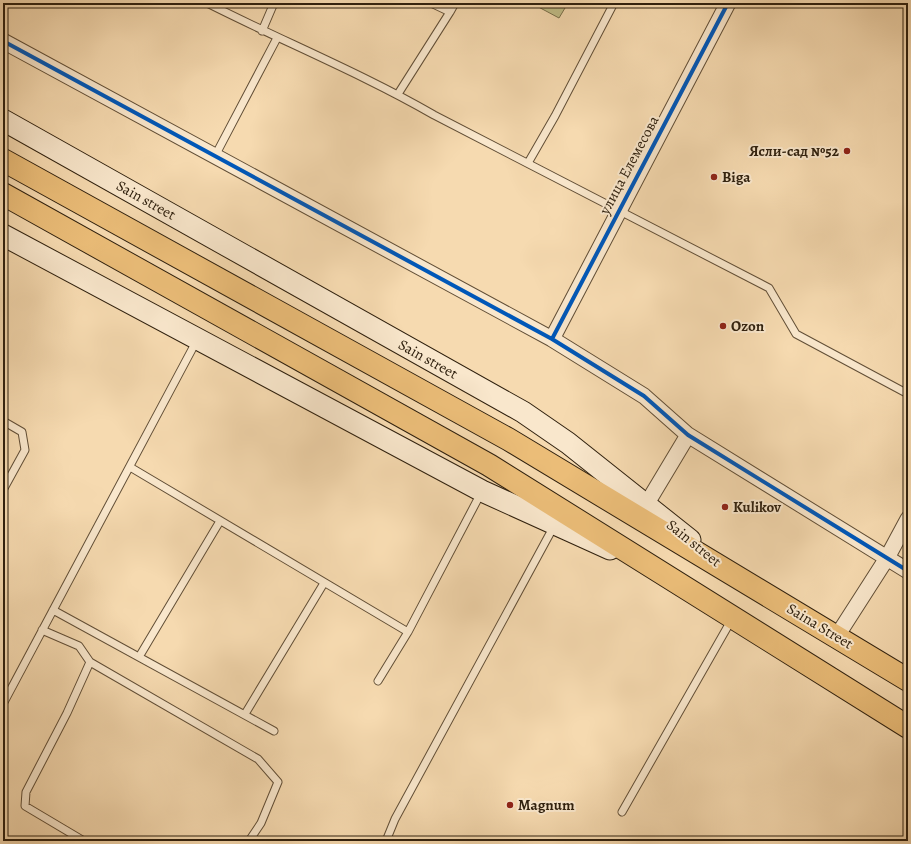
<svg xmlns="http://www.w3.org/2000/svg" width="911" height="844" font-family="Alegreya,serif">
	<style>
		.green { fill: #c1be88; stroke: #786f4b }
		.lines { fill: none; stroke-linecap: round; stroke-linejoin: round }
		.lane-casing { stroke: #614e36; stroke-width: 9 }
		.street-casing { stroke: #614e36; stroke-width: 17 }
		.secondary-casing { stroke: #2f200e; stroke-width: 23 }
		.primary-casing { stroke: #2f200e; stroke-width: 24 }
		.lane { stroke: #f9e7cc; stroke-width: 7 }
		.street { stroke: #f9e7cc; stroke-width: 15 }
		.secondary { stroke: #f9e7cc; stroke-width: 21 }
		.primary { stroke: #ebbd78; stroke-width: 22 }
		.cycleway-casing { stroke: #f9e7cc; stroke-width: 6 }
		.cycleway { stroke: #0057b8; stroke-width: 4 }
		.poi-dot { fill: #8f2418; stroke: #f9e7cc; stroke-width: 1.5 }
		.labels { text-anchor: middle; stroke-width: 4; stroke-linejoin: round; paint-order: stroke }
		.poi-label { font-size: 15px; font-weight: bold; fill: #2f200e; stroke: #f9e7cc; text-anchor: start }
		.street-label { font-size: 15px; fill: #2f200e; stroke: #f9e7cc }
	</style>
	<rect width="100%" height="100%" fill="#f6dab0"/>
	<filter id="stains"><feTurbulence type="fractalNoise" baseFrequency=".005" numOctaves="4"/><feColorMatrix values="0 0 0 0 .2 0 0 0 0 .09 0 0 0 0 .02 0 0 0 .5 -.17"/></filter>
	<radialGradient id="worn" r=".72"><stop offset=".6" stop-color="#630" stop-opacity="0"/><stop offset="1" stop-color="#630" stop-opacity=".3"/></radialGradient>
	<path class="green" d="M531 3H568L559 18Z"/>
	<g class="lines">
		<g class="lane-casing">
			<path id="lane" d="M207 3C282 41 361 73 434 115L769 288 796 334 908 394
				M431 3 450 12 455 3
				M262 31 274 3
				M398 94 450 12
				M215 156 277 38
				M528 163 555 116 614 3
				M3 421 22 432 25 450 3 490
				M130 467 408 632
				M53 610 274 731
				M42 630 79 646 90 662 67 713 26 792 25 806 84 841
				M139 657 220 521
				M90 662 258 759 278 782 261 823 249 841
				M378 681 408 632 481 493
				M3 704 197 340
				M245 714 324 583
				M622 812 732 619
				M386 841 395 819 554 526"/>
		</g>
		<g class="street-casing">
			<path id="street" d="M3 41 552 339 644 396 688 435 908 571
				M552 339 728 3
				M646 505 688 435
				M837 636 887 558 908 519"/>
		</g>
		<g class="secondary-casing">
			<path id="secondary" d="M3 120 523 412 568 443 690 540
				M3 235 482 491 610 549"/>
		</g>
		<g class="primary-casing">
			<path id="primary" d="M3 160 508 439 908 680
				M3 194 489 465 908 727"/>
		</g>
		<use href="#lane" class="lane"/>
		<use href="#street" class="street"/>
		<use href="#secondary" class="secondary"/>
		<use href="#primary" class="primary"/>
		<g class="cycleway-casing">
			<path id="cycleway" d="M3 41 552 339 644 396 688 435 908 571
				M552 339 728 3"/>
		</g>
		<use href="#cycleway" class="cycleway"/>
	</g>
	<g class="poi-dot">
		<circle cx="847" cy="151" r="4"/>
		<circle cx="714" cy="177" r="4"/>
		<circle cx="723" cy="326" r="4"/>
		<circle cx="725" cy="507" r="4"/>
		<circle cx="510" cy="805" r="4"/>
	</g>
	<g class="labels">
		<g class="poi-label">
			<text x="839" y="156" text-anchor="end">Ясли-сад №52</text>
			<text x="722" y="182">Biga</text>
			<text x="731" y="331">Ozon</text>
			<text x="733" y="512">Kulikov</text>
			<text x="518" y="810">Magnum</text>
		</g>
		<g class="street-label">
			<text transform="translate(629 165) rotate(-62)" y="5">улица Елемесова</text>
			<text transform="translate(146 200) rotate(29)" y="5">Sain street</text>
			<text transform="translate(428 359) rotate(29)" y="5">Sain street</text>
			<text transform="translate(694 543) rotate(39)" y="5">Sain street</text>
			<text transform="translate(820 626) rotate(31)" y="5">Saina Street</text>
		</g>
	</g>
	<rect width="911" height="844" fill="none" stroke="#f6dab0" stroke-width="16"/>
	<rect x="4" y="4" width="903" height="836" fill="none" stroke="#2f200e" stroke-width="2"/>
	<rect x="8" y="8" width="895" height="828" fill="none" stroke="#2f200e"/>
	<rect width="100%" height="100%" filter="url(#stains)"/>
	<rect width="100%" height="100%" fill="url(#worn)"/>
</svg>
